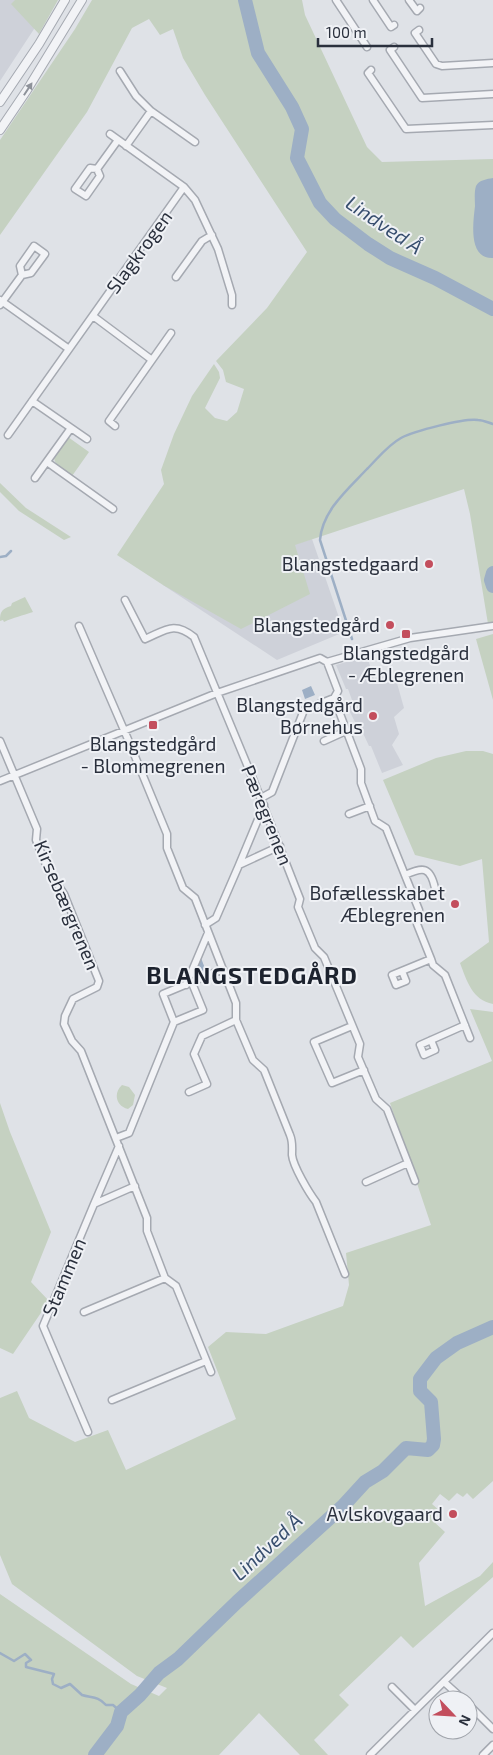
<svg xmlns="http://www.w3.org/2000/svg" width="493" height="1755" font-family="'Exo 2',sans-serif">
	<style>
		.built { fill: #ced1d9 }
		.green { fill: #c5d1c1 }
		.water { fill: #9dafc5 }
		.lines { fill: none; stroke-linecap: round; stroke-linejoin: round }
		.stream { stroke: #9dafc5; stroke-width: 2.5 }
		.river { stroke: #9dafc5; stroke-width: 14 }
		.minor-casing { stroke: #a5a9b1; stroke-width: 9 }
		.tertiary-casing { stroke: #a5a9b1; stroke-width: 10 }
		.minor { stroke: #f2f3f6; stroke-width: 6 }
		.tertiary { stroke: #f2f3f6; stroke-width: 8 }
		.oneway { fill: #8e929a }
		.poi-dot { fill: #c34e5d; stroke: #eff1f5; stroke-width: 2 }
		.labels { text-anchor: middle; stroke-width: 4; stroke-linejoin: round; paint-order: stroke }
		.street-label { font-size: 19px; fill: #2a303d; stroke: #eff1f5 }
		.poi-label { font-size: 19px; fill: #2a303d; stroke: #eff1f5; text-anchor: end }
		.water-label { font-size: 20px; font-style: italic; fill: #374e6e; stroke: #eff1f5 }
		.district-label { font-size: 24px; font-weight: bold; letter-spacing: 1px; fill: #1c222e; stroke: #eff1f5 }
	</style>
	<rect width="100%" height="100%" fill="#dfe2e7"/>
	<path class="built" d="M0 0H53L0 81Z
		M312 539 344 632 277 660 163 585Z
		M367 656 374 679 391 674 395 676 404 708 394 717 399 734 392 745 403 765 382 773 371 746H369L362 731 356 724 350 712 343 714 340 705 352 700 348 689H346L336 665Z"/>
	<path class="green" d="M15 0H58L39 34 11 4Z
		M92 0H302L305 15 367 147 382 162 493 159V624H488L470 514 464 489 295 545 310 594 241 629 163 585 117 555 164 484 161 470 174 434 192 396 214 364 219 372 220 378 205 408 215 418 227 421 237 412 244 389 226 382 223 370 216 361 267 308 307 252 205 95 183 58 173 29 160 35 149 19 132 28 87 112 0 235V140L75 29Z
		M68 437 89 452 72 476C65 471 54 466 54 457Z
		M0 483 26 508 71 537 64 540 19 511 0 492Z
		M25 597 33 612C22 616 14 617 4 622L3 620 0 621C0 611 2 609 11 606L12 603Z
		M493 634V700L476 639Z
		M466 751H483L493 754V1004C472 1000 467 981 460 963L489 942 482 859 460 866 415 855 383 780 436 758Z
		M470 1009 493 1012V1481L473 1499 467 1493 463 1497 457 1493 449 1501 440 1494 432 1504 440 1511 432 1520 445 1532 419 1563 425 1606 480 1576 493 1562V1577L413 1648 401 1636 339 1695 349 1705 314 1740 328 1755H300L259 1713 219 1755H0V1594L131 1684 159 1696 167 1688 137 1676 12 1584 0 1555V1398L17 1391 29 1418 75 1442 108 1430 126 1470 236 1419 208 1347 226 1332 266 1334 343 1306 349 1285 346 1253 431 1225 390 1103 492 1061Z
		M122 1085 129 1087 135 1095 133 1105 128 1109C116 1106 113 1093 122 1085Z
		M0 1103 10 1132 51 1232 31 1282 49 1301 13 1354 0 1348Z"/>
	<path class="water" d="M493 178V258C468 259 473 223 475 206 475 201 474 192 476 186 479 180 487 179 493 178Z
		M311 686 315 695 305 699 302 690Z
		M201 958 206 971 201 973 200 972 193 976Z"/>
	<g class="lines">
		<path class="stream" d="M0 557 6 556 11 551
			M352 639 320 540C322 511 348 489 367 469 378 458 388 445 401 438 414 431 464 418 478 420 483 420 489 423 493 424
			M0 1653 14 1661 25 1654 31 1660 26 1663V1667L54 1674 52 1679 53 1684 61 1688 70 1684 82 1695C92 1698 98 1696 106 1705H113L121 1712"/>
		<path class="river" d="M245 0 258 53 292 107 302 129 297 158 320 203 335 219 368 244 390 258 435 278 493 309
			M493 573 491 580 493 586
			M95 1755 117 1726 121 1712 140 1695 159 1673 178 1659 237 1602 343 1506 365 1482 383 1471 406 1448 428 1450 433 1445 434 1439 431 1402 420 1391V1379L436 1358 457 1343 493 1327"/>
		<g class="minor-casing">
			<path id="minor" d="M336 0 367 47
				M373 0 391 27 394 25
				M409 0 417 11 420 8
				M419 30 415 33 436 64 442 66 493 63
				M394 47 390 50 422 98 493 94
				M371 70 368 73 406 129 493 125
				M120 71 136 96 151 111 195 142
				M110 134 184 187 195 200 218 249 232 295V305
				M126 146 151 111
				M97 169 100 176 86 196 75 189 90 168 97 169 118 140
				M176 277 202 241 212 235
				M0 300 69 349
				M0 305 22 275 31 273 45 254 34 246 20 266 22 275
				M93 316 152 360
				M32 401 87 439
				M115 426 109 421 171 333
				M8 435 184 187
				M47 462 113 509
				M35 478 71 428
				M125 600 145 639C166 630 174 621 194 637L253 779 300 899 298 907 315 948 324 957 360 1044 358 1057 376 1099 387 1109 415 1181
				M79 626 127 737 167 834V848L183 888 195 898 236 1003V1020L253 1060 264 1070 290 1135C293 1142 292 1148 292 1155 293 1166 309 1193 316 1202L345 1274
				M334 698 361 769V783L375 821 386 828 419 910 417 924 431 959 433 965 445 975 470 1038
				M0 741 37 829 36 840 48 870 64 894 99 981 97 987 73 999 65 1016 64 1024 72 1041 81 1051 147 1218V1231L165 1278 176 1286 211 1372
				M324 741 346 731
				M0 781 217 693 320 658 327 662 410 638 493 626
				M261 798 272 792 304 710 334 698 338 691 327 662
				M349 814 370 806
				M239 865 264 805
				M405 875C423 867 430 866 435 888
				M205 925 216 918 239 865 280 846
				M402 971 406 981 396 985 392 975 431 959
				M186 985 208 933
				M174 1022 203 1010 192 983
				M352 1026 314 1042 332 1083 364 1070
				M431 1040 435 1050 424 1055 420 1045 465 1025
				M189 1092 207 1084 194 1054 202 1036 236 1020
				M116 1138 129 1133 174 1022 163 994 223 969
				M366 1182 408 1163
				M94 1204 119 1146
				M84 1312 165 1278
				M112 1400 206 1361
				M88 1432 43 1326 94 1204 135 1186
				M444 1682 464 1700
				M392 1687 415 1710
				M468 1704 493 1729
				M370 1755 493 1633
				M483 1755 493 1745"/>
		</g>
		<g class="tertiary-casing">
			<path id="tertiary" d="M0 102 39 44 65 0
				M0 130 27 90 82 0"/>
		</g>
		<use href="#minor" class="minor"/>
		<use href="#tertiary" class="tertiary"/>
	</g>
	<defs><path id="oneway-solid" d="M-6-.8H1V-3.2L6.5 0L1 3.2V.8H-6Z" transform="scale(1.25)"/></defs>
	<use class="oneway" href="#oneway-solid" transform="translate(28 89) rotate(-57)"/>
	<g class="poi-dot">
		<circle cx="429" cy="564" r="5"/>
		<circle cx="390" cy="625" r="5"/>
		<rect x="401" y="629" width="10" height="10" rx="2.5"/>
		<circle cx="373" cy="716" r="5"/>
		<rect x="148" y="720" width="10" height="10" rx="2.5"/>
		<circle cx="455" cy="904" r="5"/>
		<circle cx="453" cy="1514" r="5"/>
	</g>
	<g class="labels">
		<g class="street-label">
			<text transform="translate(139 252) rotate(-54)" y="7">Slagkrogen</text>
			<text transform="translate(267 815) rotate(68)" y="7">Pæregrenen</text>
			<text transform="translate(67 905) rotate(67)" y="7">Kirsebærgrenen</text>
			<text transform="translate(64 1277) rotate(-67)" y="7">Stammen</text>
		</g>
		<g class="poi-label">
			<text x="419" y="571">Blangstedgaard</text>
			<text x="380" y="632">Blangstedgård</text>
			<text x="406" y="660" text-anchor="middle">Blangstedgård<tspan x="406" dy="22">- Æblegrenen</tspan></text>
			<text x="363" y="712">Blangstedgård<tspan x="363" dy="22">Børnehus</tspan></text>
			<text x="153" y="751" text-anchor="middle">Blangstedgård<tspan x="153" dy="22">- Blommegrenen</tspan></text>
			<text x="445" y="900">Bofællesskabet<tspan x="445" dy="22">Æblegrenen</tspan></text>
			<text x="443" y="1521">Avlskovgaard</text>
		</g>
		<g class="water-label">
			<text transform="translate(384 225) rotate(34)" y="7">Lindved Å</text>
			<text transform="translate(267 1547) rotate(-43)" y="7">Lindved Å</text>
		</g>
		<g class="district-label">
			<text x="252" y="984">BLANGSTEDGÅRD</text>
		</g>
	</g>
	<g transform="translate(453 1715) rotate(115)"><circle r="24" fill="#eff1f5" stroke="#a0a4ab"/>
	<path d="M0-4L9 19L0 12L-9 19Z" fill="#c34e5d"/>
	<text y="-8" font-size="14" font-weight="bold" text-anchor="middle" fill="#2a303d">N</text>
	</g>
	<path d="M318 38v8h114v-8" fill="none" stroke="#2a303d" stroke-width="2.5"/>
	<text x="326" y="38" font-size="15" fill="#2a303d" stroke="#eff1f5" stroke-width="4" paint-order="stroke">100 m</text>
</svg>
